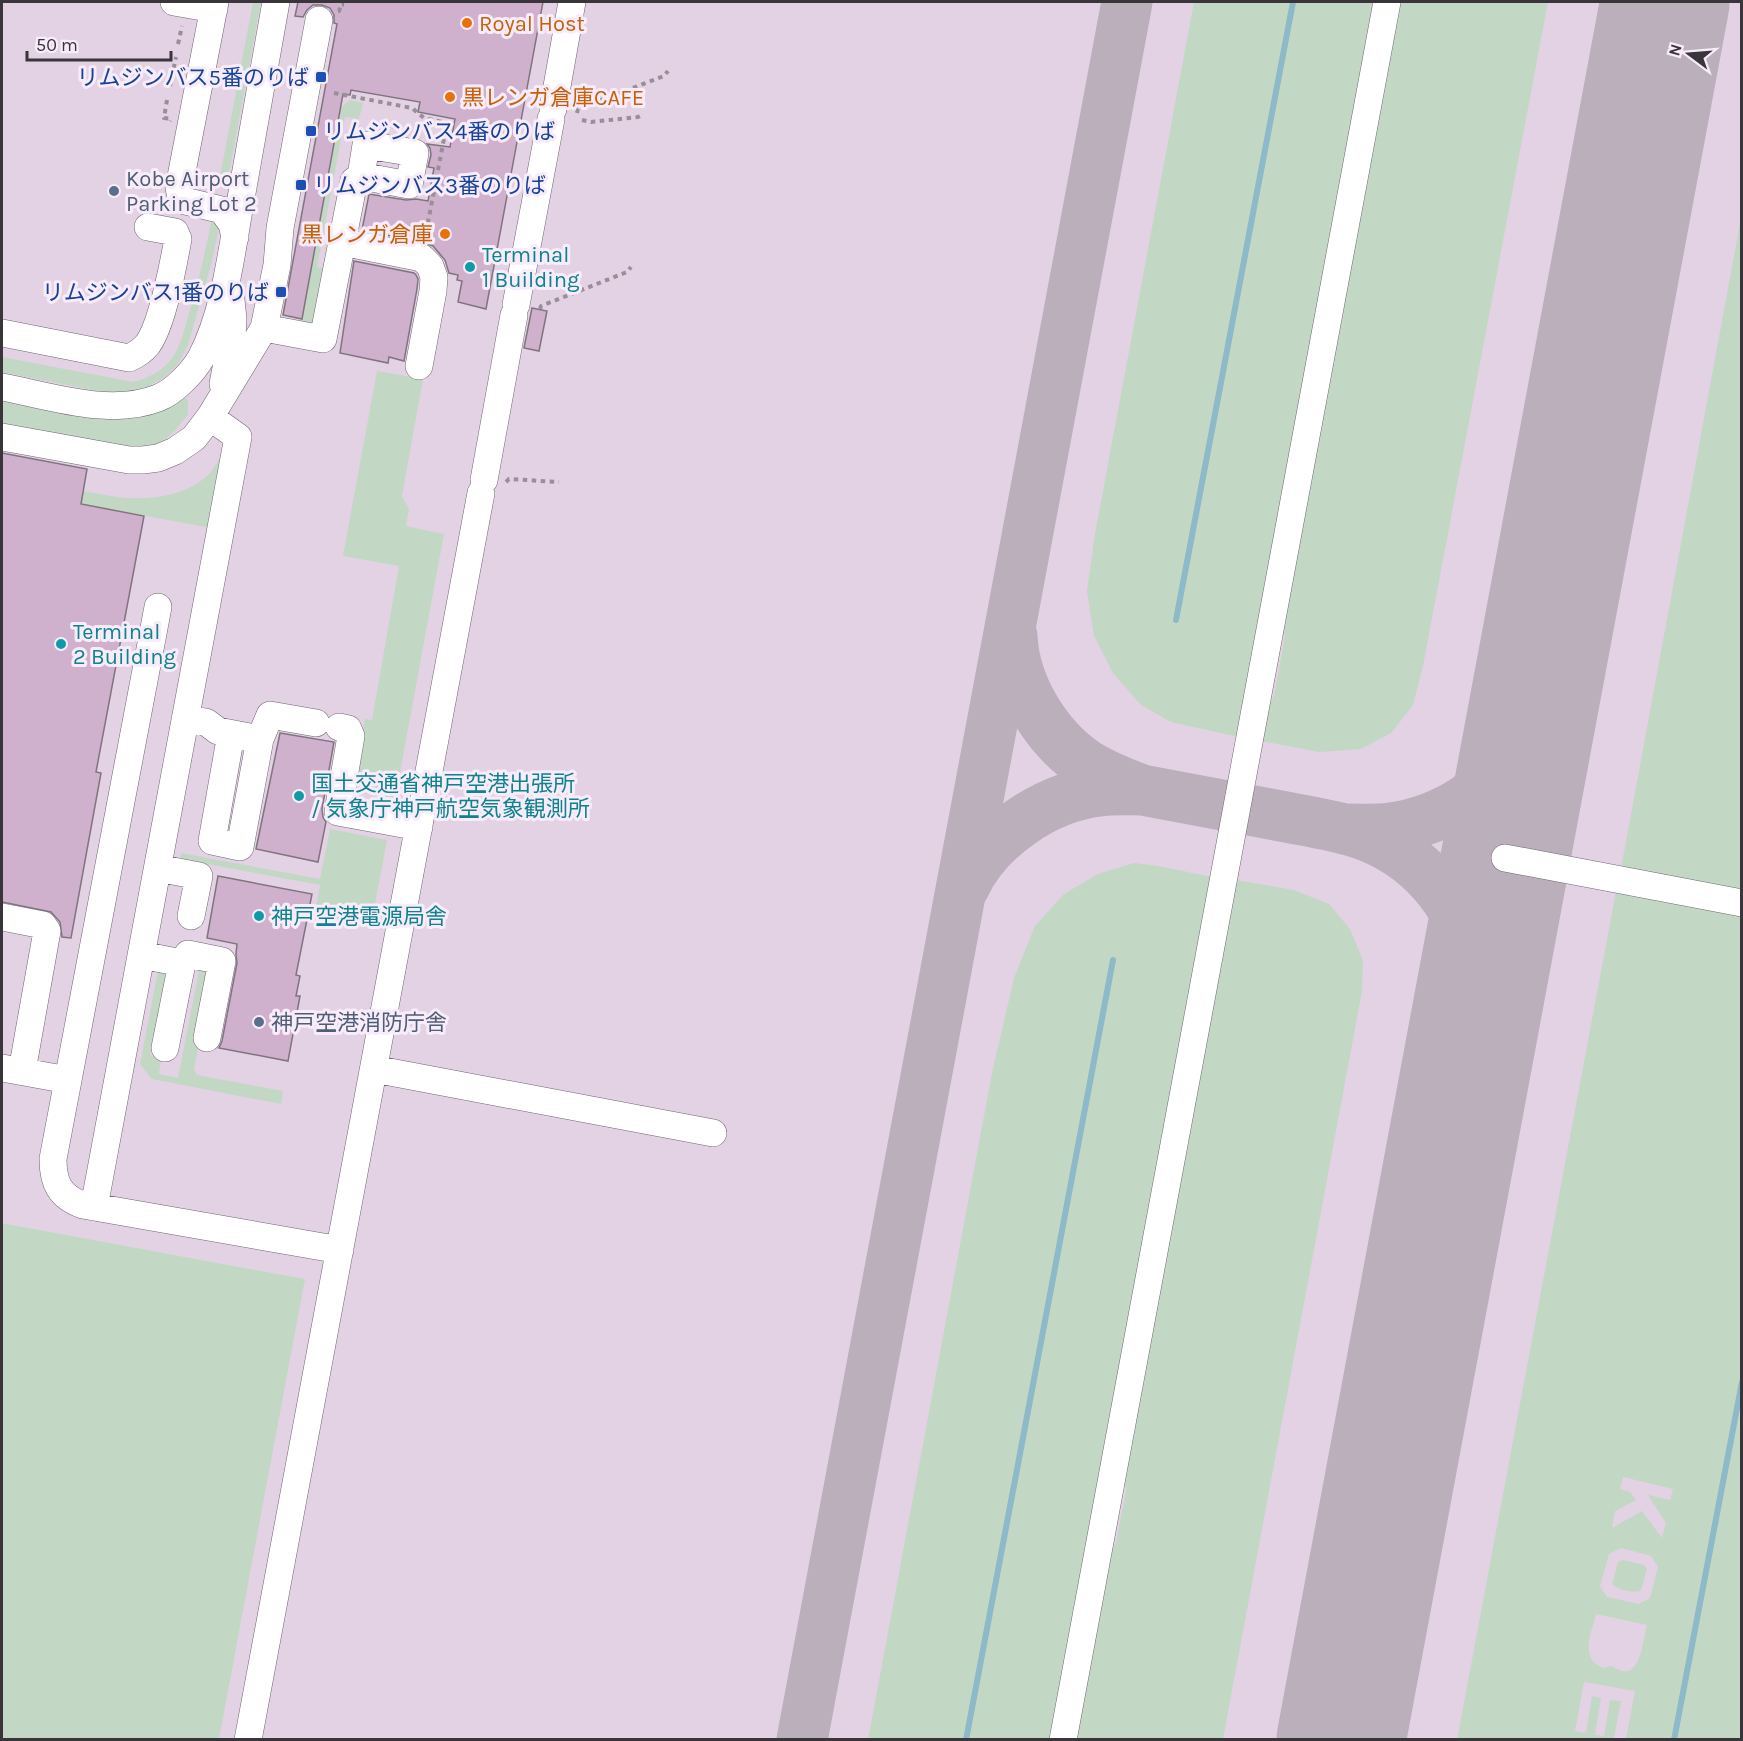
<svg xmlns="http://www.w3.org/2000/svg" width="1743" height="1741" font-family="Karla,'Noto Sans JP',sans-serif">
	<style>
		.built { fill: #e3d1e4 }
		.green { fill: #c2d8c5; fill-rule: evenodd }
		.lines { fill: none; stroke-linecap: round; stroke-linejoin: round }
		.stream { stroke: #8db9c8; stroke-width: 6 }
		.taxiway { stroke: #baafba; stroke-width: 51 }
		.runway { stroke: #baafba; stroke-width: 129 }
		.building { fill: #cfb1cd; stroke: #80747f; stroke-width: 1.5 }
		.minor-casing { stroke: #6f6470; stroke-width: 28 }
		.path { stroke: #988f99; stroke-width: 4; stroke-dasharray: 4.5 4.5; stroke-linecap: butt }
		.minor { stroke: #fff; stroke-width: 27 }
		.tram { stroke: #877f88; stroke-width: 1.5 }
		.food-dot { fill: #e8710a; stroke: #f9ecfa; stroke-width: 2 }
		.transit-dot { fill: #1a4fb4; stroke: #f9ecfa; stroke-width: 2 }
		.service-dot { fill: #5c6f8a; stroke: #f9ecfa; stroke-width: 2 }
		.culture-dot { fill: #0f9aa8; stroke: #f9ecfa; stroke-width: 2 }
		.labels { text-anchor: middle; stroke-width: 6; stroke-linejoin: round; paint-order: stroke }
		.food-label { font-size: 22px; fill: #c56008; stroke: #f9ecfa; text-anchor: start }
		.transit-label { font-size: 22px; fill: #164399; stroke: #f9ecfa; text-anchor: end }
		.service-label { font-size: 22px; fill: #4e5e75; stroke: #f9ecfa; text-anchor: start }
		.culture-label { font-size: 22px; fill: #0d838f; stroke: #f9ecfa; text-anchor: start }
	</style>
	<rect width="100%" height="100%" fill="#ecdfec"/>
	<path class="built" d="M2 2H1741V1739H190L278 1274 2 1223Z"/>
	<path class="green" d="M253 2H261L227 184 219 182Z
		M1194 2H1382L1244 738 1171 722 1141 705 1113 673 1094 636 1087 591 1095 534Z
		M1394 2H1548L1423 666 1413 705 1391 733 1361 749 1320 752 1255 740 1259 723 1274 696 1285 636 1279 614Z
		M350 100 363 103 359 119 345 117 317 267 324 269 314 320 311 323 301 324 341 107Z
		M212 218 220 223 212 261 188 345 178 364 163 378 145 388 125 393 103 392 2 372V357L133 382C148 378 163 371 172 358 182 344 185 326 190 310 199 279 206 249 212 218Z
		M1741 218V896L1620 874Z
		M377 371 423 379 402 496 409 509 406 526 444 534 395 799 352 791 365 719 372 720 399 566 343 556Z
		M181 396 188 400V414L174 432 164 440 152 447 138 450 2 428V397Z
		M224 449 211 528 2 489V477L117 497C147 501 187 497 210 473 216 467 220 456 224 449Z
		M330 829 387 840 371 925 315 914 320 885 180 859 181 853 320 879Z
		M1134 863 1158 866 1217 878 1056 1739 868 1740 992 1073 1014 978 1035 926 1064 894 1098 874Z
		M1230 879 1294 890 1329 904 1350 929 1363 961 1362 991 1223 1739 1069 1740 1101 1569 1116 1543 1126 1490 1121 1461Z
		M1617 886 1741 909V1739H1626L1635 1691 1584 1682 1575 1731 1586 1733 1592 1696 1601 1698 1595 1735 1604 1736 1610 1700 1621 1701 1614 1738 1619 1739 1457 1740ZM1623 1477 1673 1489 1670 1500 1648 1495 1666 1523 1662 1538 1642 1511 1612 1528 1615 1511 1636 1500 1630 1492 1620 1489ZM1621 1548 1651 1556 1658 1567 1650 1598 1639 1604 1607 1597 1600 1586 1609 1554ZM1596 1614 1647 1625C1642 1644 1640 1686 1612 1666L1604 1668C1579 1660 1591 1634 1596 1614Z
		M200 966 213 968 194 1069 197 1075 283 1091 281 1104 152 1079 140 1064 158 971 166 973 150 1055 161 1058 159 1074 178 1078Z
		M2 1223 305 1279 219 1739H2Z
		M1623 1560 1644 1565 1647 1569 1641 1590C1634 1594 1618 1590 1612 1584L1618 1562Z"/>
	<g class="lines">
		<path class="stream" d="M1176 620 1293 2
			M966 1740 1113 960
			M1674 1740 1742 1382"/>
		<path class="taxiway" d="M1012 636C1014 685 1046 738 1087 765 1105 776 1123 783 1142 790 1190 799 1238 808 1286 817 1312 822 1338 826 1362 834 1418 854 1460 901 1472 959 1476 978 1476 998 1476 1018
			M1350 829C1363 829 1378 830 1391 828 1441 821 1491 792 1516 747 1523 733 1529 719 1535 704
			M964 887C987 837 1046 797 1100 791 1114 789 1128 790 1142 790
			M802 1740 1127 2"/>
		<path class="runway" d="M1341 1740 1665 2"/>
	</g>
	<path class="building" d="M298 2H543L486 309 458 302 462 281 457 280 458 275 449 273 445 260 433 246 425 243 362 230 369 194 406 200 416 199 428 201 434 168 428 167 431 155 430 148 427 144 450 147 455 119 418 112 420 102 351 90 350 95 343 94 302 319 283 315 337 24 334 23V15L330 8 322 5H313L307 10 303 17 295 16Z
		M354 261 414 273 416 275 418 279 417 289 404 361 389 357 388 363 340 353Z
		M532 308 547 311 539 351 524 348Z
		M2 453 87 469 81 504 144 516 96 772 101 773 71 938 62 937 60 922 51 912 2 902Z
		M280 733 334 742 322 809 323 817 326 822 318 862 256 849Z
		M218 876 312 894 296 975 300 976 296 996H300L288 1061 219 1048 222 1041 237 963 236 954 237 944 207 938Z"/>
	<g class="lines">
		<g class="minor-casing">
			<path id="minor" d="M174 2 214 9
				M215 2 179 187 181 198 185 201 222 210 232 224 235 237
				M553 109 572 2
				M366 145 415 153 409 185 361 176Z
				M342 242 422 258 430 266 434 277 433 291 419 366
				M516 305 551 119
				M264 328 323 339 354 181 361 176
				M2 333 129 358C136 355 143 350 148 344 163 322 173 266 178 239L175 232 148 227
				M223 384 232 337 233 319 230 291
				M2 387C50 396 110 417 158 398 174 392 193 372 201 358 225 311 231 255 240 204 252 136 264 69 276 2
				M2 437 129 460H143L158 458 175 451 194 438 210 417 264 328 277 265 280 228 319 20
				M484 480 514 315
				M158 607 53 1159C53 1183 60 1197 83 1205L340 1250
				M185 719 206 722 218 731 260 739 240 847 212 841 231 734
				M339 727 348 729 351 736 338 812 419 827
				M260 739 270 715 316 723
				M1505 858 1742 903
				M158 868 199 876 191 916
				M2 917 43 925 47 931 22 1071
				M141 955 182 963 188 954 222 961 207 1038
				M165 1048 182 963
				M2 1068 68 1080
				M374 1069 713 1133
				M94 1207 238 437 210 417
				M248 1740 481 493
				M1063 1740 1387 2"/>
		</g>
		<path class="path" d="M338 11H339L342 2
			M178 44 182 26
			M170 86 176 57
			M334 93 412 108 424 118 447 123 425 238
			M167 100 164 118 171 119 170 121
			M577 113 578 109 664 76 668 71
			M582 120 591 122 638 117 642 115
			M540 309 541 306 627 272 631 267
			M506 482 509 479 559 482"/>
		<use href="#minor" class="minor"/>
		<path class="tram" d="M343 6V2"/>
	</g>
	<g class="food-dot">
		<circle cx="467" cy="23" r="6"/>
		<circle cx="450" cy="97" r="6"/>
		<circle cx="445" cy="234" r="6"/>
	</g>
	<g class="transit-dot">
		<rect x="315" y="71" width="12" height="12" rx="3"/>
		<rect x="305" y="125" width="12" height="12" rx="3"/>
		<rect x="295" y="179" width="12" height="12" rx="3"/>
		<rect x="275" y="286" width="12" height="12" rx="3"/>
	</g>
	<g class="service-dot">
		<circle cx="114" cy="191" r="6"/>
		<circle cx="259" cy="1022" r="6"/>
	</g>
	<g class="culture-dot">
		<circle cx="470" cy="267" r="6"/>
		<circle cx="61" cy="644" r="6"/>
		<circle cx="299" cy="796" r="6"/>
		<circle cx="259" cy="916" r="6"/>
	</g>
	<g class="labels">
		<g class="food-label">
			<text x="479" y="31">Royal Host</text>
			<text x="462" y="105">黒レンガ倉庫CAFE</text>
			<text x="433" y="242" text-anchor="end">黒レンガ倉庫</text>
		</g>
		<g class="transit-label">
			<text x="309" y="85">リムジンバス5番のりば</text>
			<text x="323" y="139" text-anchor="start">リムジンバス4番のりば</text>
			<text x="313" y="193" text-anchor="start">リムジンバス3番のりば</text>
			<text x="269" y="300">リムジンバス1番のりば</text>
		</g>
		<g class="service-label">
			<text x="126" y="186">Kobe Airport<tspan x="126" dy="25">Parking Lot 2</tspan></text>
			<text x="271" y="1030">神戸空港消防庁舎</text>
		</g>
		<g class="culture-label">
			<text x="482" y="262">Terminal<tspan x="482" dy="25">1 Building</tspan></text>
			<text x="73" y="639">Terminal<tspan x="73" dy="25">2 Building</tspan></text>
			<text x="311" y="791">国土交通省神戸空港出張所<tspan x="311" dy="25">/ 気象庁神戸航空気象観測所</tspan></text>
			<text x="271" y="924">神戸空港電源局舎</text>
		</g>
	</g>
	<rect width="1743" height="1741" fill="none" stroke="#3a353b" stroke-width="6"/>
	<g transform="translate(1689 54) rotate(286)" stroke="#f9ecfa" stroke-width="4.5" paint-order="stroke">
	<path d="M0-4.5L10 22L0 15L-10 22Z" fill="#3a353b"/>
	<text y="-9" font-size="16" font-weight="bold" text-anchor="middle" fill="#3a353b">N</text>
	</g>
	<path d="M27 51v9h144v-9" fill="none" stroke="#3a353b" stroke-width="3"/>
	<text x="36" y="51" font-size="18" fill="#3a353b" stroke="#f9ecfa" stroke-width="4.5" paint-order="stroke">50 m</text>
</svg>
